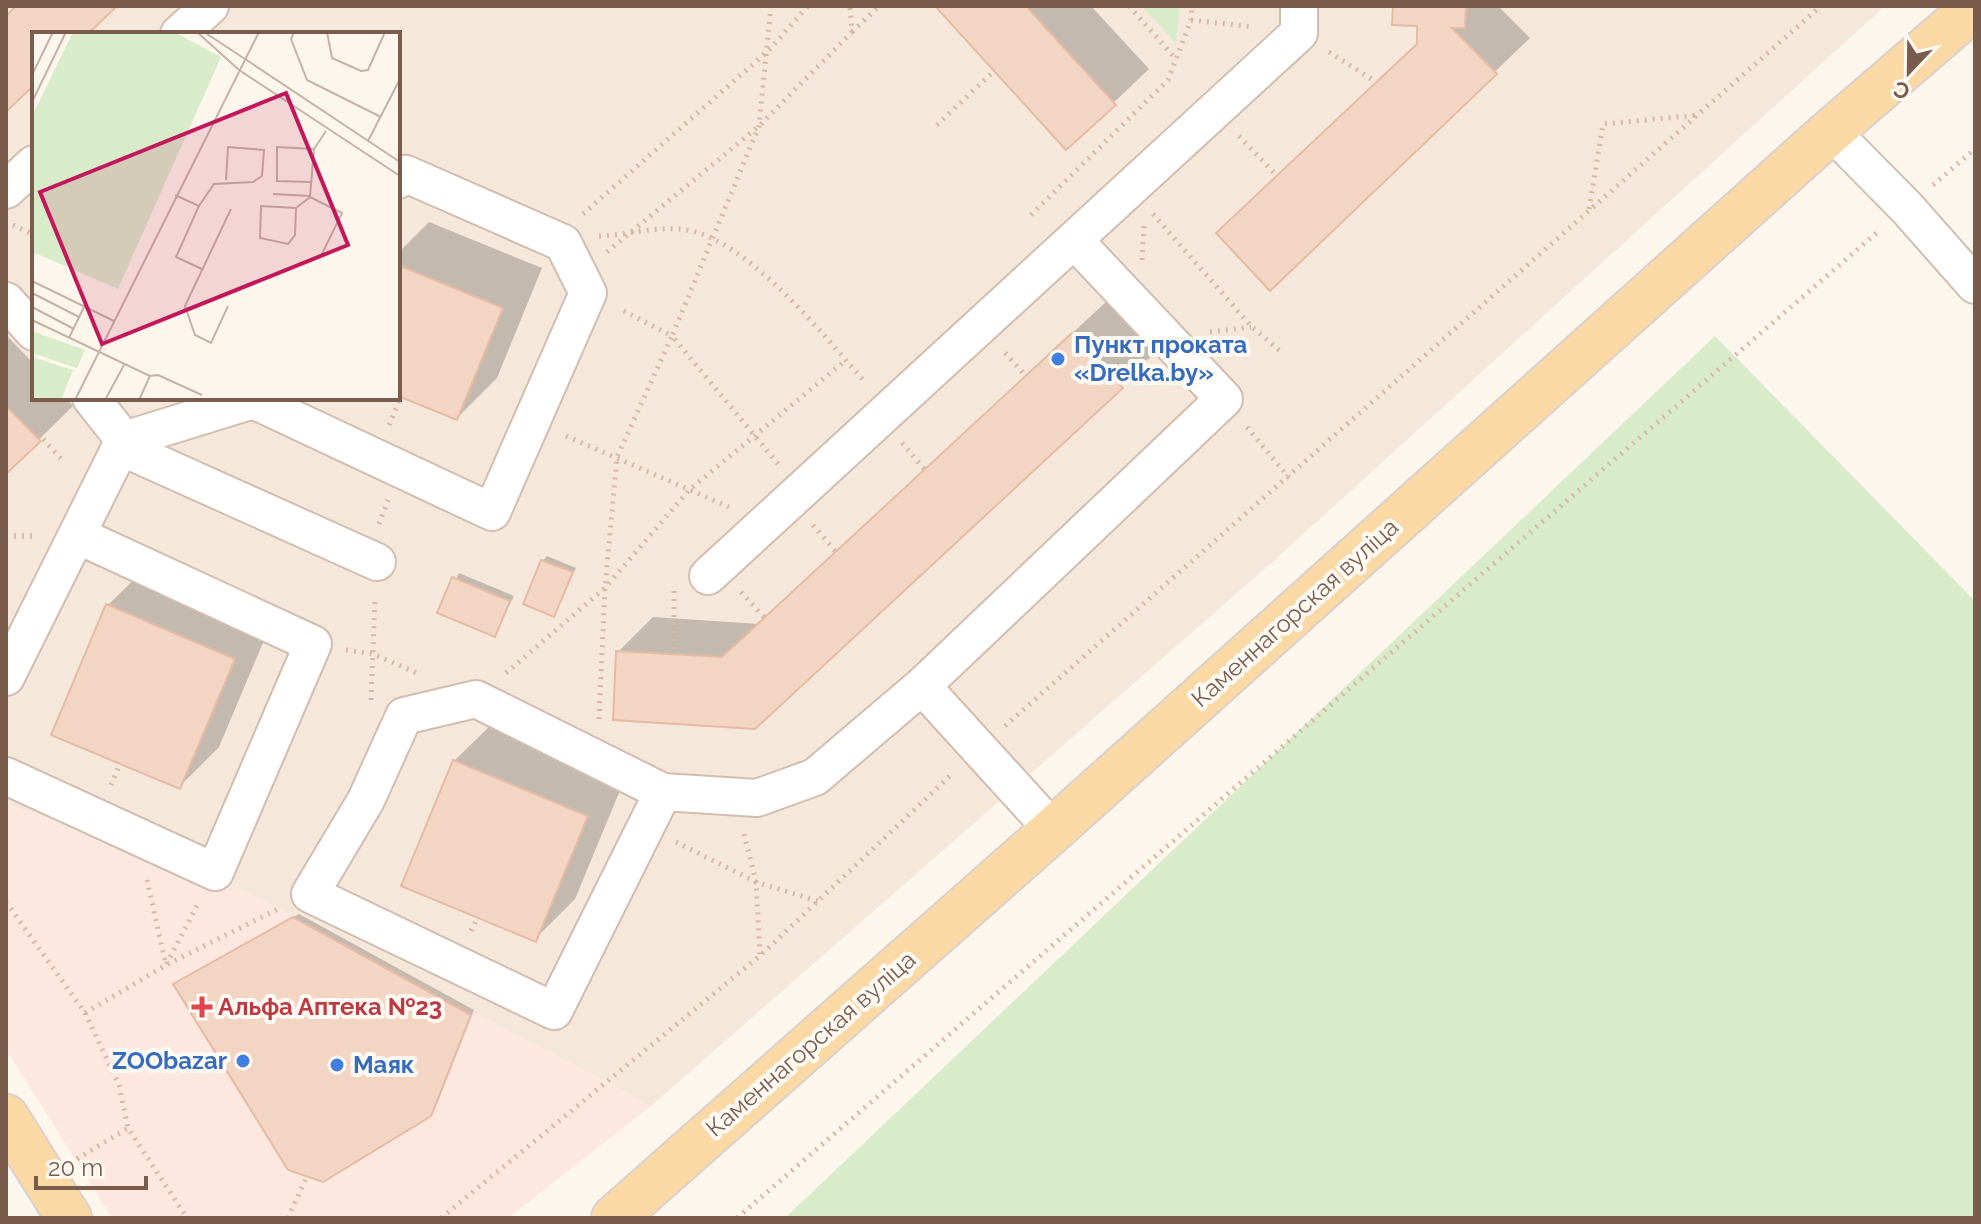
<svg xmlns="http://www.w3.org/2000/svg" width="1981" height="1224" font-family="Raleway,sans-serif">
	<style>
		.residential { fill: #f5e8da; fill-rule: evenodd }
		.commercial { fill: #fde8e0 }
		.green { fill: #d8ecc9 }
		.shadow { fill: #0003 }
		.building { fill: #f3d5c3; stroke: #e6bba3; stroke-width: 2 }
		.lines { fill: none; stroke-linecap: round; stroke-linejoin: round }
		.minor-casing { stroke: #d1beb0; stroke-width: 40 }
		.major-casing { stroke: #dad1cd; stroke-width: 48 }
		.path { stroke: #d9b8a5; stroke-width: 5; stroke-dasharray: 2 6; stroke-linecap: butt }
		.minor { stroke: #fff; stroke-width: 36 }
		.major { stroke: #fbd9a5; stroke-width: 44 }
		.shop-dot { fill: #3f7fe0; stroke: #fffaf3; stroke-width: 3 }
		.health-dot { fill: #e0444e; stroke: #fffaf3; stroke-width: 3 }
		.labels { text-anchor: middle; stroke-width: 8; stroke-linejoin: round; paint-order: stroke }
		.shop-label { font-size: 24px; font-weight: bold; fill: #366cbe; stroke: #fffaf3; text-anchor: start }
		.street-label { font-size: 24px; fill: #7a5c4d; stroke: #fffaf3 }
		.health-label { font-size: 24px; font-weight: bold; fill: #be3a42; stroke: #fffaf3; text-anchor: start }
		.inset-road { fill: none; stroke: #c5b3a7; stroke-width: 2 }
		.view { fill: #c2185b; fill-opacity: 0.15; stroke: #c2185b; stroke-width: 4 }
		.inset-edge { fill: none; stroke: #7a5c4d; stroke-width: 4 }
	</style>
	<rect width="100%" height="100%" fill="#fdf6ec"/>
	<path class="residential" d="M6 6H1885L1269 565 651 1106 245 891 6 804ZM34 34H398V398H34Z"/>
	<path class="commercial" d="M6 804 245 891 651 1106 508 1218H112L6 1049Z"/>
	<path class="green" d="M1142 6H1180L1176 43Z
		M1715 336 1975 601V1218H785Z"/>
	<path class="shadow" d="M938 6H1091L1149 69 1067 147Z
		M1395 6H1498L1530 38 1270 288 1419 43V25Z
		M429 222 542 268 497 378 457 418 398 394V253Z
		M1108 300 1156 352 754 726 618 652 653 617 759 624Z
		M6 335 34 364V398H66L73 406 6 472Z
		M547 556 576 568 554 614 542 561Z
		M148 566 273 619 219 747 179 787 108 605Z
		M459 573 514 596 494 635 440 612Z
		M494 722 626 776 575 899 535 939 454 761Z
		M299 914 474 1010 435 1109 430 1115 176 984Z"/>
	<path class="building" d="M16 6H117L88 34H34V85L6 112V16Z
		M935 6H1026L1116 105 1066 150Z
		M1393 6H1466L1465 28H1452L1497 74 1270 291 1216 233 1417 44V26L1392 25Z
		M398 265 503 308 457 420 398 396Z
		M1072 333 1123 388 755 729 613 720 616 651 722 657Z
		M6 406 41 441 6 474Z
		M541 560 573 572 554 617 523 604Z
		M452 577 510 601 495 637 437 613Z
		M106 604 235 659 180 789 51 735Z
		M453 760 588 816 536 942 401 886Z
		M293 917 471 1015 431 1116 323 1182 288 1170 173 984Z"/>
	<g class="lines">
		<g class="minor-casing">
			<path id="minor" d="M179 34 210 6
				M1831 131 1907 208 1975 285
				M6 190 34 164
				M6 301 34 332
				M91 398 124 440
				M121 447 377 562
				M708 576 1299 33V6
				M6 677 124 440 253 400 492 512 588 293 563 243 406 174 398 180
				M6 776 215 872 313 644 77 535
				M663 792 554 1011 310 894 366 800 404 716 476 699 663 792 757 798 815 777 922 686
				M1053 830 922 686 1224 399 1074 240"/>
		</g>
		<g class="major-casing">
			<path id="major" d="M6 1117 69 1218
				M614 1218 1053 830 1831 131 1975 7"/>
		</g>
		<path class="path" d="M771 6 759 126 672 336 779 465
			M1129 6 1176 59
			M1191 20 1253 27
			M852 32 879 6
			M1329 52 1376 82
			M937 125 994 71
			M1239 136 1277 176
			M1933 185 1975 149
			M1589 209 1603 124 1699 115
			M583 214 769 50 808 6
			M1153 214 1252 327 1280 351
			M1031 215 1168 80 1191 20 1192 6
			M13 225 34 235
			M599 236C625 235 653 227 679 229 742 232 825 337 865 382
			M607 252 759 126 852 32 850 6
			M1142 260 1144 226
			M1210 332 1251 327
			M1005 353 1026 376
			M389 425 401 397
			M1247 427 1289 478
			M32 432 35 430 62 460
			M566 436 729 507
			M902 443 925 470
			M379 524 388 500
			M813 525 836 552
			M6 536H37
			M674 591V654
			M741 592 765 618
			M346 650 373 654 419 674
			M506 673 605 588 689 490 846 360
			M371 700 375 598
			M599 719 605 588 617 457 672 336 620 309
			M1005 726 1821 6
			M111 785 120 764
			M744 834 756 882 760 954
			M676 842 756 882 818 901
			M147 880 166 965 199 902
			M6 902 85 1013 119 1085 128 1128 187 1218
			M471 931 478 917
			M85 1013 166 965 278 909
			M77 1159 128 1128
			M288 1218 307 1176
			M441 1218 761 955 953 773
			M737 1218 1880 230"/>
		<use href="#minor" class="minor"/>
		<use href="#major" class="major"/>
	</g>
	<g class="shop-dot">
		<circle cx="1058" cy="359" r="8"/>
		<circle cx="243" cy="1061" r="8"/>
		<circle cx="337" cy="1065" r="8"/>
	</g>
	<path class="health-dot" d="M198 995h8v8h8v8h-8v8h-8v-8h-8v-8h8z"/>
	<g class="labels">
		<g class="shop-label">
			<text x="1074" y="353">Пункт проката<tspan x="1074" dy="28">«Drelka.by»</tspan></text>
			<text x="227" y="1069" text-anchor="end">ZOObazar</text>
			<text x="353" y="1073">Маяк</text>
		</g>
		<g class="street-label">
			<text transform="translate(1295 613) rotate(-42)" y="8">Каменнагорская вуліца</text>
			<text transform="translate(811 1044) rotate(-41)" y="8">Каменнагорская вуліца</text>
		</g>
		<g class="health-label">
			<text x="218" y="1015">Альфа Аптека №23</text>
		</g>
	</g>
	<g transform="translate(32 32)">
		<rect width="368" height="368" fill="#fdf6ec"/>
		<path d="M41 0H142L189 25 86 257 3 221 0 227V84ZM0 299 53 318 45 336 0 321ZM0 325 41 338 29 368H0Z" fill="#d8ecc9"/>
		<path class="inset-road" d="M165 0 207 38M172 0 213 27M262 0 259 7 275 48 349 85M295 0 300 26 329 39 336 38 353 0M213 27 368 130M207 38 368 144M0 43 21 0M0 70 34 0M336 109 368 47M279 150 245 149V115L282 117M241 162 278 164M143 163 167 174 144 225 170 237M278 165 310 181 289 224M167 174 182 152 221 150 230 144 232 118 196 115 194 148M264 176 263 203 256 212 228 206 229 174 264 176 278 165 282 117 294 99M0 249 82 289M0 261 47 285M196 274 179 311 163 303 153 274 199 177M0 275 42 297M0 288 118 344 107 368M37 306 52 275M118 344 126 343 170 363M43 368 227 0M73 368 92 333"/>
		<path class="view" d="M254 61 316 213 70 312 8 160Z"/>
		<rect width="368" height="368" class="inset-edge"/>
	</g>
	<rect width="1981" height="1224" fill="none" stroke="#7a5c4d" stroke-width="16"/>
	<g transform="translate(1909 72) rotate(202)" stroke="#fffaf3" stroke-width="6" paint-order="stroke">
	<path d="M0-6L14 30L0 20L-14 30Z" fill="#7a5c4d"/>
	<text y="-12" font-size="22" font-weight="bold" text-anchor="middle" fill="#7a5c4d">С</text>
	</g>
	<path d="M36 1176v12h110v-12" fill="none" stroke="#7a5c4d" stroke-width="4"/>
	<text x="48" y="1176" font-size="24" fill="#7a5c4d" stroke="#fffaf3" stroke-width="6" paint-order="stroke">20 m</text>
</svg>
